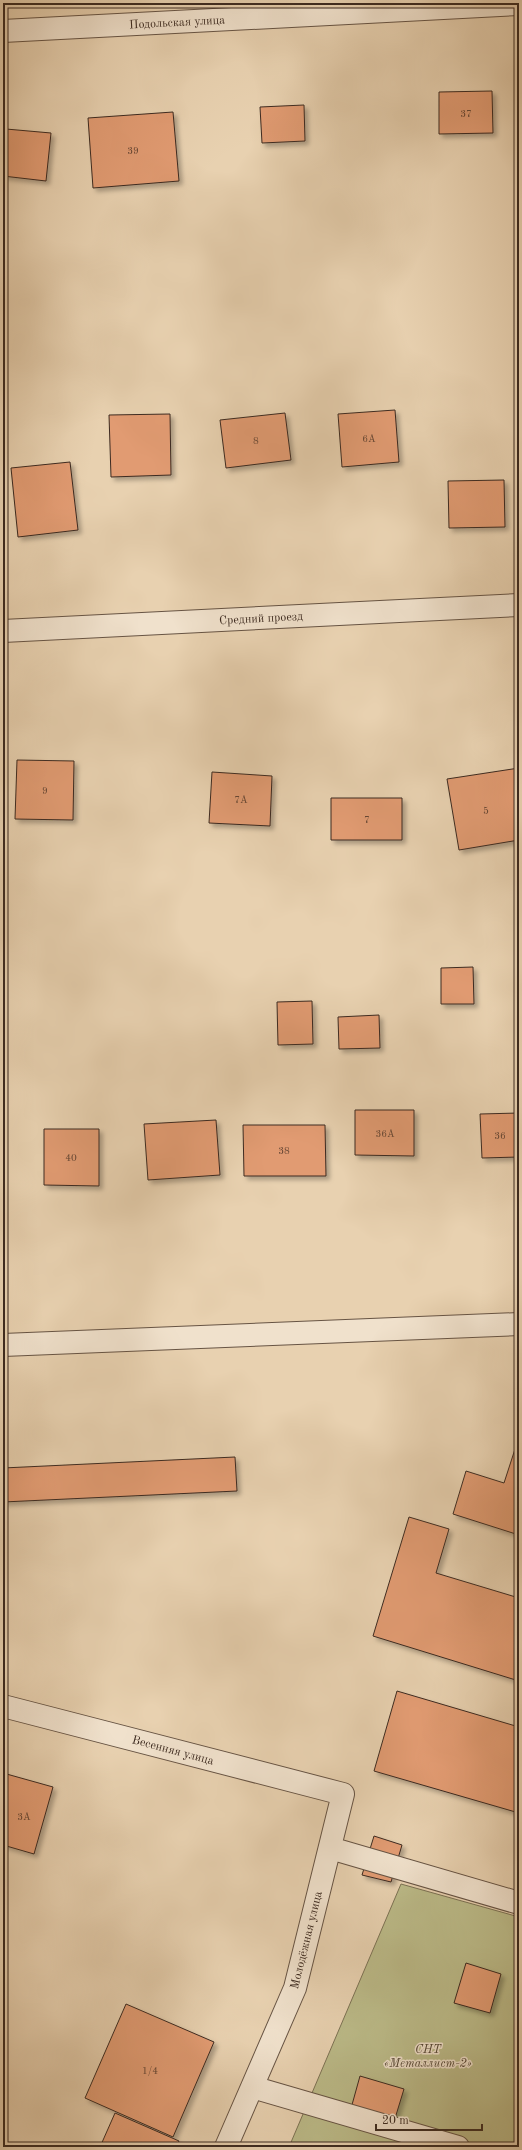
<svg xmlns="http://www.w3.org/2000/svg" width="522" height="2150" font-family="'Old Standard TT',serif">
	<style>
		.green { fill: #bbba88; stroke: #7c7254 }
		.building { fill: #e19b72; stroke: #3c2a20; filter: url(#shadow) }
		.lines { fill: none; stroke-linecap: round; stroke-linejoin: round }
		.minor-casing { stroke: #675444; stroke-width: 24 }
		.minor { stroke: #f0e1cc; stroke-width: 22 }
		.labels { text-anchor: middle; stroke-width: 3; stroke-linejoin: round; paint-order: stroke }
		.number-label { font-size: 10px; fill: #654634 }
		.street-label { font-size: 12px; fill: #3c2a20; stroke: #f0e1cc }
		.park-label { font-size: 12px; font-style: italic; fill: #554735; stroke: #f0e1cc }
	</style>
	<defs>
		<filter id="shadow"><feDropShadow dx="3.5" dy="3.5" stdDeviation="2" flood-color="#0004"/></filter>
	</defs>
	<rect width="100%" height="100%" fill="#e8d1b0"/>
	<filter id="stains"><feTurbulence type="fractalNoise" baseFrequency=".005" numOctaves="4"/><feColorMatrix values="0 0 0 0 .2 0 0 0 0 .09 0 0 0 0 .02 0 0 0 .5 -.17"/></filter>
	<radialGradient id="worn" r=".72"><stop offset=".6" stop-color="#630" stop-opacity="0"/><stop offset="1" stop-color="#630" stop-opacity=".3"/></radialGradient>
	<path class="green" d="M401 1884 519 1917V2147H289Z"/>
	<path class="building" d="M492 91 493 133 439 134V92Z
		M304 105 305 141 262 143 260 107Z
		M173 112 179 181 93 188 88 118Z
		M6 129 51 133 46 181 3 176Z
		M395 410 399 462 342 467 338 414Z
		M285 413 291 460 226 468 220 420Z
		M170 414 171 475 111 477 109 415Z
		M70 462 78 530 18 537 11 468Z
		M504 480 505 527 449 528 448 481Z
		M17 760 74 761 73 820 15 819Z
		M519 768V840L459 850 447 779Z
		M212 772 272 776 270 826 209 823Z
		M331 798H402V840H331Z
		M473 967 474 1004H441V968Z
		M312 1001 313 1044 278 1045 277 1002Z
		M379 1015 380 1048 339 1049 338 1017Z
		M355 1110H414V1156L355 1155Z
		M519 1113V1157L482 1158 480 1114Z
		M216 1120 220 1175 148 1180 144 1124Z
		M243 1125H325L326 1176H244Z
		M44 1129H99V1186L44 1185Z
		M516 1446 519 1447V1535L453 1514 466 1471 504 1483Z
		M235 1457 237 1491 3 1502V1468Z
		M409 1517 449 1529 436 1573 519 1598V1681L373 1636Z
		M397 1691 519 1727V1813L374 1771Z
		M3 1773 53 1787 34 1854 3 1845Z
		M374 1836 402 1845 391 1882 362 1875Z
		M466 1963 501 1974 490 2013 454 2003Z
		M126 2004 214 2042 173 2137 85 2098Z
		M360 2076 404 2089 393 2125 350 2112Z
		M115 2113 179 2141 176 2147H100Z"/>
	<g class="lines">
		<g class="minor-casing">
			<path id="minor" d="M3 31 519 4
				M3 631 519 605
				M3 1345 519 1324
				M3 1706 343 1794 295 1988 226 2147
				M330 1848 519 1903
				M252 2087 458 2147"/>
		</g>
		<use href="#minor" class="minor"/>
	</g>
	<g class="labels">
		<g class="number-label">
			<text x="466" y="117">37</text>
			<text x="133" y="154">39</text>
			<text x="369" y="442">6А</text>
			<text x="256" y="444">8</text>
			<text x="45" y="794">9</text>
			<text x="241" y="803">7А</text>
			<text x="486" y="814">5</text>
			<text x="367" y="823">7</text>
			<text x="385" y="1137">36А</text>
			<text x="500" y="1139">36</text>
			<text x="284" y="1154">38</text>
			<text x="71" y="1161">40</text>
			<text x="24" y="1820">3А</text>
			<text x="150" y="2074">1/4</text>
		</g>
		<g class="street-label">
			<text transform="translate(177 22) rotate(-3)" y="4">Подольская улица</text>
			<text transform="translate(261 618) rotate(-3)" y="4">Средний проезд</text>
			<text transform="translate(173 1750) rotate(15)" y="4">Весенняя улица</text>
			<text transform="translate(306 1940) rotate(-76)" y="4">Молодёжная улица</text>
		</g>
		<g class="park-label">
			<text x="428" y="2053">СНТ<tspan x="428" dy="14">«Металлист-2»</tspan></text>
		</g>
	</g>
	<rect width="522" height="2150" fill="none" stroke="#e8d1b0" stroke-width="16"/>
	<rect x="4" y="4" width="514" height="2142" fill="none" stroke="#3c2a20" stroke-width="2"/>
	<rect x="8" y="8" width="506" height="2134" fill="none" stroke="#3c2a20"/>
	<path d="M376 2124v6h106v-6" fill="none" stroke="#3c2a20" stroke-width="2"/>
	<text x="382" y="2124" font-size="12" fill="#3c2a20" stroke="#f0e1cc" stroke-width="3" paint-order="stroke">20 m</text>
	<rect width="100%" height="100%" filter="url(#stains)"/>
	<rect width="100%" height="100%" fill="url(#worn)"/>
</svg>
